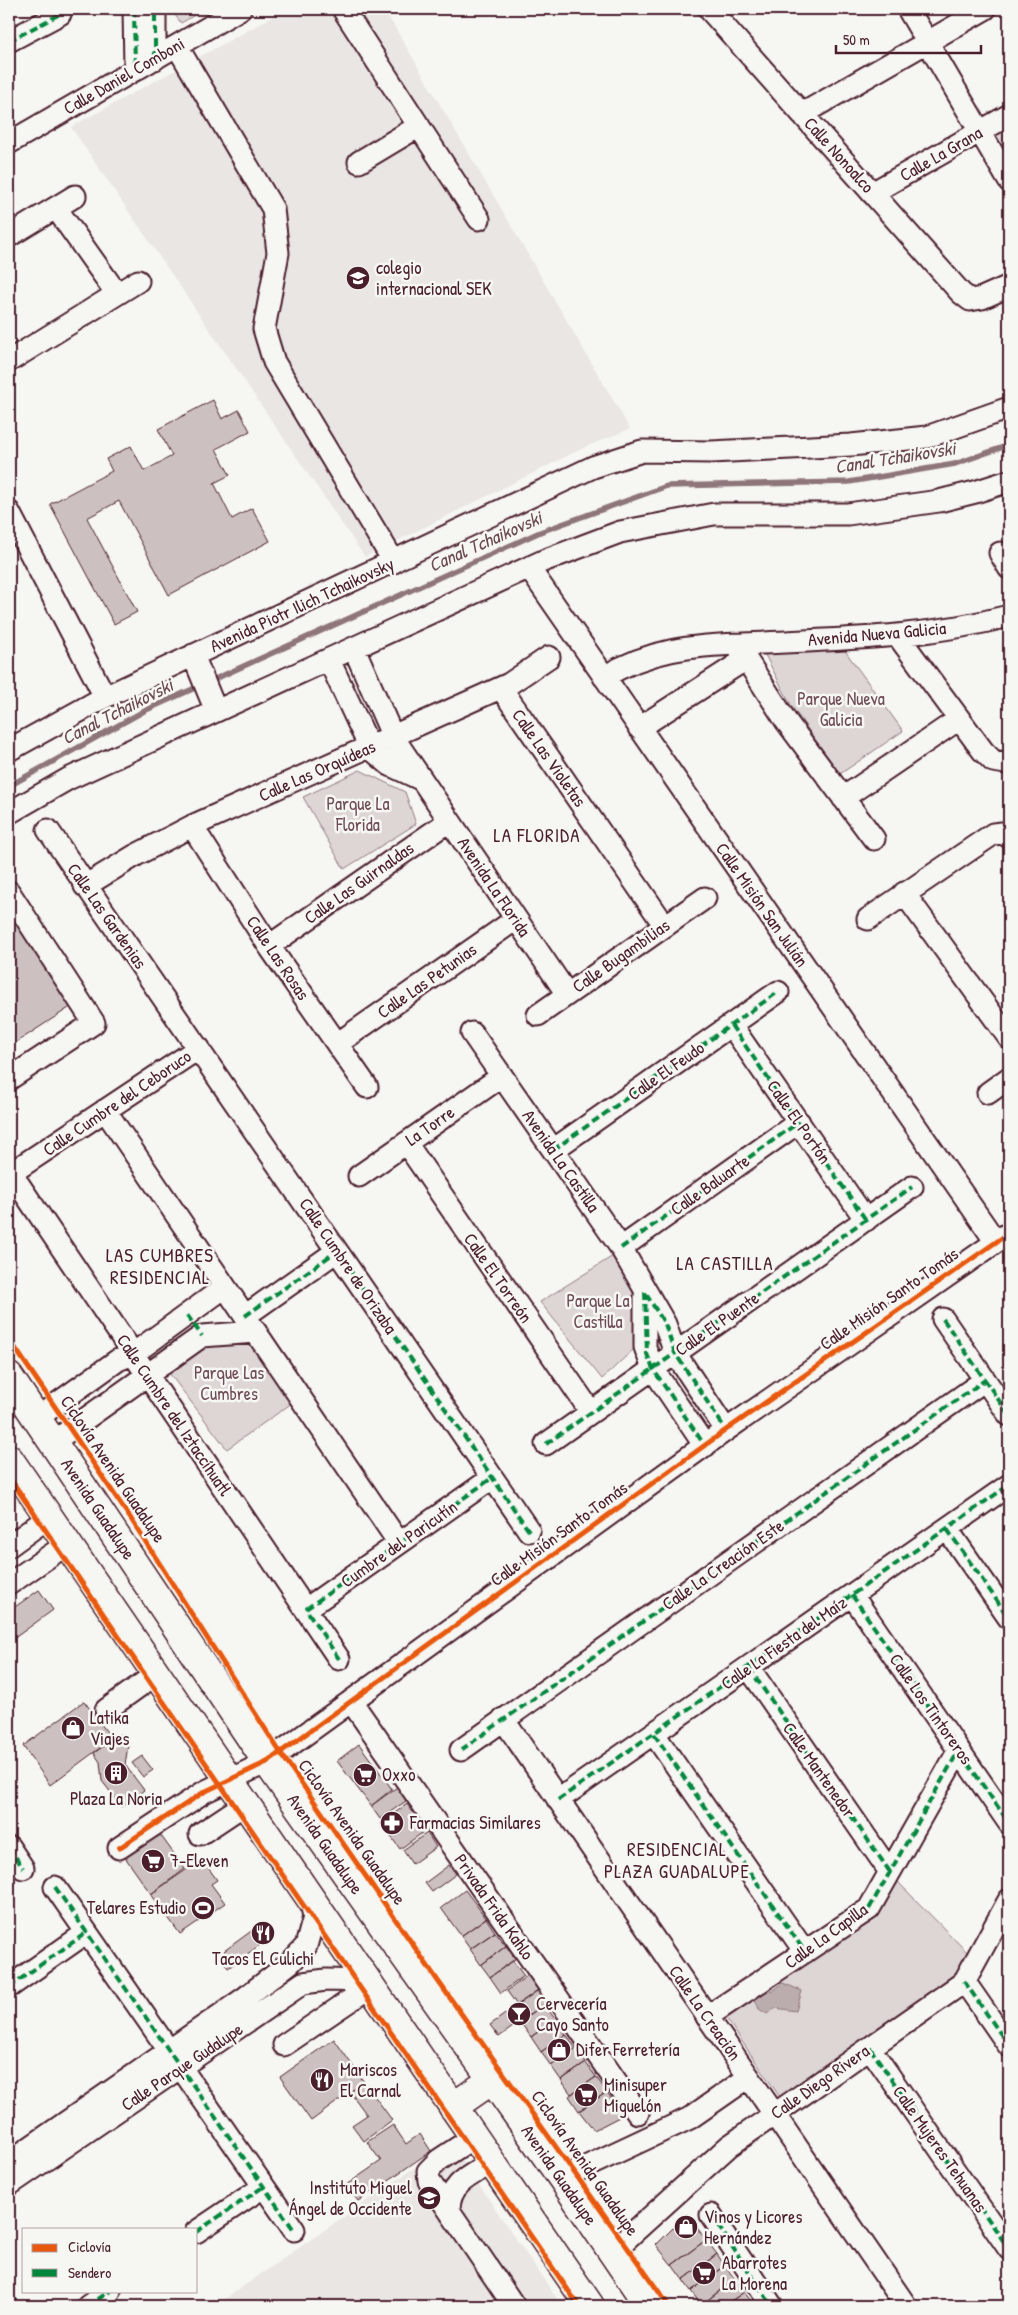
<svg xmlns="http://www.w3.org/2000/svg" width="1018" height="2315" font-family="'Patrick Hand',sans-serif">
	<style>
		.built { fill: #e9e6e3 }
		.green { fill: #ddd6d5; stroke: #947a80 }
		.water { fill: #bbadae; stroke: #8e747a }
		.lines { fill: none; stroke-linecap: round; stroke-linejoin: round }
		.stream { stroke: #8e747a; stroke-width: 5.5 }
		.building { fill: #ccc1c0; stroke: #4a1f2b }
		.minor-casing { stroke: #4a1f2b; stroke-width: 25 }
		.major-casing { stroke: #4a1f2b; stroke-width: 31 }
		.minor { stroke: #f6f6f2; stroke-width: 21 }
		.major { stroke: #f6f6f2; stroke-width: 28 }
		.quiet { stroke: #00873e; stroke-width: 4; stroke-dasharray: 8 4; stroke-linecap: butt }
		.cycleway-casing { stroke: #f6f6f2; stroke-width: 8 }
		.cycleway { stroke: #e8590c; stroke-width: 5 }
		.labels { text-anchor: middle; stroke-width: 5; stroke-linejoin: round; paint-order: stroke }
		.street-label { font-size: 18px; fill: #4a1f2b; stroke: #f6f6f2 }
		.poi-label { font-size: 18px; fill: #4a1f2b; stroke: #f6f6f2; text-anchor: start }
		.park-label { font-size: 18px; fill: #6f4d56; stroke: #f6f6f2 }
		.water-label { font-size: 19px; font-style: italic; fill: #6c4a52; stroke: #f6f6f2 }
		.neighbourhood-label { font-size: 19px; letter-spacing: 1px; fill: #4a1f2b; stroke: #f6f6f2 }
	</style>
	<rect width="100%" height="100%" fill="#f6f6f2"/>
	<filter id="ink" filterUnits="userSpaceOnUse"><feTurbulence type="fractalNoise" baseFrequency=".02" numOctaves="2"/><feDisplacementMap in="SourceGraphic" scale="10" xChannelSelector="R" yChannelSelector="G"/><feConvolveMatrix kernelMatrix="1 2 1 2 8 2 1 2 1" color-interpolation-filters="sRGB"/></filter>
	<g filter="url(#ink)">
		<path class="built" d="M287 9H384L630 429 587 446 365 557 71 127Z
			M450 2143 562 2306H215L293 2252Z"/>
		<path class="green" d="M174 9H205L181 23 175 15Z
			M1009 123V168L990 133Z
			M843 648 903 731 840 774 792 707 764 653Z
			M360 770 405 792 416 824 344 869 303 797Z
			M613 1256 636 1295 638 1345 602 1379 540 1302Z
			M204 1340H251L292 1403 227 1449 166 1369Z
			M892 1876 971 1956 961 1976 784 2103 724 2015Z"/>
		<path class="water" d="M783 1983 802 1991 796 2011 775 2008 767 2014 759 2009 755 1999 767 1985 771 1992Z"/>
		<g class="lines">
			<path class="stream" d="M9 786 144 711 540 532 667 486 849 482 955 464 1009 445"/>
		</g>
		<path class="building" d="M213 400 222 419 239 410 250 431 216 449 230 475 214 483 232 519 252 508 270 541 169 595 119 501 87 518 137 612 114 624 50 504 112 471 106 459 131 446 144 471 172 456 158 429Z
			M9 902 75 1004 9 1047Z
			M39 1590 53 1610 9 1642V1611Z
			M84 1701 112 1739 50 1785 23 1746Z
			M120 1734 128 1745 125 1765 144 1790 122 1807 102 1781 100 1762 94 1753Z
			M359 1744 392 1789 371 1806 337 1761Z
			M142 1756 153 1770 143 1777 132 1763Z
			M397 1787 406 1801 380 1819 371 1806Z
			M407 1804 426 1830 400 1849 381 1823Z
			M156 1829 185 1869 151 1894 122 1853Z
			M427 1833 436 1847 412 1864 403 1850Z
			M202 1859 217 1880 211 1884 225 1903 180 1934 151 1894Z
			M449 1865 456 1874 432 1892 425 1883Z
			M465 1890 486 1918 461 1936 441 1908Z
			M486 1918 495 1932 470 1949 461 1936Z
			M261 1924 271 1937 228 1968 221 1959 227 1954 224 1951Z
			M495 1932 506 1946 481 1965 470 1949Z
			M506 1946 515 1959 490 1977 481 1965Z
			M513 1961 524 1976 501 1993 490 1977Z
			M528 1975 539 1989 517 2005 507 1991Z
			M537 1991 546 2003 499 2037 490 2025Z
			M544 2004 555 2019 531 2037 520 2022Z
			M555 2019 566 2034 541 2052 531 2037Z
			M566 2034 576 2048 551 2066 541 2052Z
			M334 2039 364 2082 311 2121 280 2077Z
			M576 2048 586 2063 561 2080 551 2066Z
			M586 2063 596 2077 571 2094 561 2080Z
			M596 2077 607 2092 579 2111 569 2096Z
			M364 2082 392 2120 364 2141 352 2125 367 2115 350 2092Z
			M607 2092 623 2115 594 2130 579 2111Z
			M393 2125 406 2144 420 2134 431 2151 358 2201 346 2185 381 2161 367 2142Z
			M687 2214 706 2240 672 2265 656 2245Z
			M706 2240 717 2254 683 2280 672 2265Z
			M717 2254 725 2266 691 2291 683 2280Z
			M725 2266 735 2279 701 2305 691 2291Z
			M735 2279 744 2292 724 2306H700Z
			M744 2292 755 2306H724Z"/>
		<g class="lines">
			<g class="minor-casing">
				<path id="minor" d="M134 9 135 70
					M343 9 479 219
					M709 9 961 293 970 300 982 298 1009 286
					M908 9 1009 181
					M9 41 60 14
					M177 46 273 209 278 253 264 329 274 362 394 562
					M155 59V9
					M802 114 985 9
					M9 143 240 9
					M359 162 419 126
					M872 193 1009 115
					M56 208 117 294
					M9 236 75 196
					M9 361 138 281
					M9 512 105 697
					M1000 553 1009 568
					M529 568 996 1242
					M898 636 983 751 993 761 1006 763 1009 761
					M354 648 393 737 567 994
					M193 655 216 711
					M329 660 370 748 390 765 420 779
					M604 677C648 650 693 645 744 644
					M501 688 665 926
					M639 728 746 659
					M9 750 105 697 593 467 642 451 711 452 851 445 927 437 1009 408
					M843 798 959 719
					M9 813 68 779 543 561 620 532 714 514H848L939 501 975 492 1009 481
					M192 826 269 946 367 1087
					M48 830 529 1531
					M874 839 786 721 746 659 744 644C835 639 920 639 1009 616
					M85 886 136 855 192 826 509 684 549 657
					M9 892 94 1023 9 1079
					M904 893 1009 1038
					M868 919 993 834 1002 833 1009 837
					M269 946 449 821
					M538 1015 705 898
					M731 1025 866 1220
					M472 1033 621 1248 665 1324 675 1353 726 1430
					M337 1044 516 919
					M988 1093 1009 1078
					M105 1110 399 1543
					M406 1143 591 1412
					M553 1150 778 992
					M9 1170 339 1659
					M11 1173 199 1048
					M359 1176 502 1076
					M621 1248 799 1122
					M645 1295V1347L653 1369 705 1446
					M245 1316 337 1251
					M943 1319 1009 1415
					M37 1418 118 1360 133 1354 225 1287
					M53 1442 202 1336 256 1332
					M546 1444 912 1187
					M947 1529 1009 1618
					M9 1546 49 1517
					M9 1584 67 1544
					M852 1595 1009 1823
					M306 1609 492 1478
					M749 1668 890 1872
					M351 1701 638 2113
					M106 1710 156 1674
					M503 1719 906 2306
					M654 1734 805 1952
					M461 1750 985 1380
					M558 1800 1009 1485
					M200 1834 245 1804
					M9 1847 23 1868
					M119 1848 204 1792 267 1762 726 1430 1009 1233
					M55 1887 294 2230
					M964 1981 1009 2046
					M9 1987 86 1933
					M707 2017 869 1909 959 1750
					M284 2045 370 1987
					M870 2048 1009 2249
					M474 2137 439 2160 428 2171 429 2181 514 2306
					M9 2162 246 1997 290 1963 306 1946 314 1917 311 1902
					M562 2178 690 2118 749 2077
					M9 2185 303 1983 326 1980 365 1981
					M449 2209C450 2182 471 2176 491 2163
					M711 2215 772 2306
					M196 2232 263 2187
					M612 2252 729 2146 964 1982 1009 1900
					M88 2306 110 2291"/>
			</g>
			<g class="major-casing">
				<path id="major" d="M9 1377 267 1762 562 2178 649 2306
					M9 1459 590 2306
					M453 2107 492 2080"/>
			</g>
			<use href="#minor" class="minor"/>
			<use href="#major" class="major"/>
			<path class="quiet" d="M134 9 135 70
				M9 41 60 14
				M155 59V9
				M731 1025 866 1220
				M553 1150 778 992
				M621 1248 799 1122
				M645 1292 647 1354 653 1369 705 1446
				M646 1294 665 1324 675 1353 726 1430
				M187 1315 202 1336
				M245 1316 337 1251 529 1531
				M943 1319 1009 1415
				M546 1444 912 1187
				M947 1529 1009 1618
				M852 1595 1009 1823
				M339 1659 306 1609 492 1478
				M749 1668 890 1872
				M654 1734 805 1952
				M461 1750 985 1380
				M558 1800 1009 1485
				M9 1847 23 1868
				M55 1887 294 2230
				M869 1909 959 1750
				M964 1981 1009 2046
				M9 1987 86 1933
				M870 2048 1009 2249
				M711 2215 772 2306
				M196 2232 263 2187
				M88 2306 110 2291"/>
			<g class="cycleway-casing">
				<path id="cycleway" d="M9 1339 131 1519 280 1752 438 1981 669 2306
					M9 1477 579 2306
					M119 1848 204 1792 267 1762 726 1430 1009 1233"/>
			</g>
			<use href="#cycleway" class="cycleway"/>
		</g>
	</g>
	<defs>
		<g id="school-disc" transform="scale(1.25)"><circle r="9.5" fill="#4a1f2b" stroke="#f6f6f2"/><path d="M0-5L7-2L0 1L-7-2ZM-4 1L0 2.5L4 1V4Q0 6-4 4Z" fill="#fff"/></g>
		<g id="shop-disc" transform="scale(1.25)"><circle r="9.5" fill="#4a1f2b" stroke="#f6f6f2"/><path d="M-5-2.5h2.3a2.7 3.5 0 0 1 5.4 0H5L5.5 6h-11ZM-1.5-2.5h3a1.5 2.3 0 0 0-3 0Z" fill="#fff"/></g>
		<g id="building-disc" transform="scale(1.25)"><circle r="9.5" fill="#4a1f2b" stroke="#f6f6f2"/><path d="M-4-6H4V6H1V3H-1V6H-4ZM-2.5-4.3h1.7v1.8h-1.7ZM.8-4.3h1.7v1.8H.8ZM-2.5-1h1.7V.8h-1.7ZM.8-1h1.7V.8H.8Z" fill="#fff"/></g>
		<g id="supermarket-disc" transform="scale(1.25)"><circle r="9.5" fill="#4a1f2b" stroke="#f6f6f2"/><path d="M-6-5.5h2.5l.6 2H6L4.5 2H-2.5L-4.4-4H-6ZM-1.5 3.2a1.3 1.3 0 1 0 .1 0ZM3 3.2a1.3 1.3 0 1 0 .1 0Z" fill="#fff"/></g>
		<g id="pharmacy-disc" transform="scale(1.25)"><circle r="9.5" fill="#4a1f2b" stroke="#f6f6f2"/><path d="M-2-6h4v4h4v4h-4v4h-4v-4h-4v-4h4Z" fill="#fff"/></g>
		<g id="stadium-disc" transform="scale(1.25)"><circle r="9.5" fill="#4a1f2b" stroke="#f6f6f2"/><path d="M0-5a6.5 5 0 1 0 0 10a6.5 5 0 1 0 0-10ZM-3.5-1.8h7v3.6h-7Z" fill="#fff"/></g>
		<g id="restaurant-disc" transform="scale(1.25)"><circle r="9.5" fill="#4a1f2b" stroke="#f6f6f2"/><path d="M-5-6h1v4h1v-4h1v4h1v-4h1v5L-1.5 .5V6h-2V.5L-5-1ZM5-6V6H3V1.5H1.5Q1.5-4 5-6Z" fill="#fff"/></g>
		<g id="bar-disc" transform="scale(1.25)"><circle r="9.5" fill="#4a1f2b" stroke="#f6f6f2"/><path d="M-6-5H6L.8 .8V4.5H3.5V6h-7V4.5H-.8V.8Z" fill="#fff"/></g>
	</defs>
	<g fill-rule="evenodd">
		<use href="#school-disc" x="358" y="278"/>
		<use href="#shop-disc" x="73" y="1728"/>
		<use href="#building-disc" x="116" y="1773"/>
		<use href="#supermarket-disc" x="365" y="1775"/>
		<use href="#pharmacy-disc" x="392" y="1823"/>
		<use href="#supermarket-disc" x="153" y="1861"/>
		<use href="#stadium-disc" x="203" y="1908"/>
		<use href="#restaurant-disc" x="263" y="1933"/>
		<use href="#bar-disc" x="519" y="2014"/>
		<use href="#shop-disc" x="559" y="2050"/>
		<use href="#restaurant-disc" x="322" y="2080"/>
		<use href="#supermarket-disc" x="586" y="2095"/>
		<use href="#school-disc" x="429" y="2198"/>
		<use href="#shop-disc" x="686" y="2227"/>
		<use href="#supermarket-disc" x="704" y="2273"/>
	</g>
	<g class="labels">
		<g class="street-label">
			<text transform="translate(124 76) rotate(-30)" y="6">Calle Daniel Comboni</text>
			<text transform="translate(941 154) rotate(-30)" y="6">Calle La Grana</text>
			<text transform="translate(839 155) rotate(48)" y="6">Calle Nonoalco</text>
			<text transform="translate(302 605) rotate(-25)" y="6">Avenida Piotr Ilich Tchaikovsky</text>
			<text transform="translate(877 634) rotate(-5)" y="6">Avenida Nueva Galicia</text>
			<text transform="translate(549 758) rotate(55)" y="6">Calle Las Violetas</text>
			<text transform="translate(317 771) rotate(-24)" y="6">Calle Las Orquídeas</text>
			<text transform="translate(359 883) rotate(-35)" y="6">Calle Las Guirnaldas</text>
			<text transform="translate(494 887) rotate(56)" y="6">Avenida La Florida</text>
			<text transform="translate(762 905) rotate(55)" y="6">Calle Misión San Julián</text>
			<text transform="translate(107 916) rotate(55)" y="6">Calle Las Gardenias</text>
			<text transform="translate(621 956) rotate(-35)" y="6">Calle Bugambilias</text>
			<text transform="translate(278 958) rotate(56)" y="6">Calle Las Rosas</text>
			<text transform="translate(427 981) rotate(-35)" y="6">Calle Las Petunias</text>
			<text transform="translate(666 1071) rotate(-35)" y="6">Calle El Feudo</text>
			<text transform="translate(117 1103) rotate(-34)" y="6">Calle Cumbre del Ceboruco</text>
			<text transform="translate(799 1122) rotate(55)" y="6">Calle El Portón</text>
			<text transform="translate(430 1126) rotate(-35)" y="6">La Torre</text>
			<text transform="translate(561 1161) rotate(55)" y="6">Avenida La Castilla</text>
			<text transform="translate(710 1185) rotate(-35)" y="6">Calle Baluarte</text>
			<text transform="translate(348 1266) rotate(56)" y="6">Calle Cumbre de Orizaba</text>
			<text transform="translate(498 1278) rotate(55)" y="6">Calle El Torreón</text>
			<text transform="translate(889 1299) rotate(-35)" y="6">Calle Misión Santo Tomás</text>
			<text transform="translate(717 1324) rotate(-35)" y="6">Calle El Puente</text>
			<text transform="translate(174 1415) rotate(56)" y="6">Calle Cumbre del Iztaccíhuatl</text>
			<text transform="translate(113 1469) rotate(56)" y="6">Ciclovía Avenida Guadalupe</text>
			<text transform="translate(98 1509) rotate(56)" y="6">Avenida Guadalupe</text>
			<text transform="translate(559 1534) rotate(-36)" y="6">Calle Misión Santo Tomás</text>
			<text transform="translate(399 1544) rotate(-35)" y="6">Cumbre del Paricutín</text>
			<text transform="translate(723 1565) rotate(-35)" y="6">Calle La Creación Este</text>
			<text transform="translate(784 1643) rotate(-35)" y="6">Calle La Fiesta del Maíz</text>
			<text transform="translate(931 1709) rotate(55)" y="6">Calle Los Tintoreros</text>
			<text transform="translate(819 1770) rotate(55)" y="6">Calle Mantenedor</text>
			<text transform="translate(352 1832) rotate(55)" y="6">Ciclovía Avenida Guadalupe</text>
			<text transform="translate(325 1844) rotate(55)" y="6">Avenida Guadalupe</text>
			<text transform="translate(494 1907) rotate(55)" y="6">Privada Frida Kahlo</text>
			<text transform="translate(826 1936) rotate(-36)" y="6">Calle La Capilla</text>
			<text transform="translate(705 2013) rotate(55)" y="6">Calle La Creación</text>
			<text transform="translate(182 2067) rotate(-34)" y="6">Calle Parque Gudalupe</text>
			<text transform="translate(820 2082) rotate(-35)" y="6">Calle Diego Rivera</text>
			<text transform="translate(940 2149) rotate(55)" y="6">Calle Mujeres Tehuanas</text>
			<text transform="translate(585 2163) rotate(55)" y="6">Ciclovía Avenida Guadalupe</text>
			<text transform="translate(559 2175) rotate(55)" y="6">Avenida Guadalupe</text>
		</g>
		<g class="poi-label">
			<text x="376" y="274">colegio<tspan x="376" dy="21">internacional SEK</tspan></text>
			<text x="90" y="1724">Latika<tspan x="90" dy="21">Viajes</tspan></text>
			<text x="382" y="1781">Oxxo</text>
			<text x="116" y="1805" text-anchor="middle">Plaza La Noria</text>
			<text x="410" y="1829">Farmacias Similares</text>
			<text x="170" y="1867">7-Eleven</text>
			<text x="186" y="1914" text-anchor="end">Telares Estudio</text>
			<text x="263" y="1965" text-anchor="middle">Tacos El Culichi</text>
			<text x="536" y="2010">Cervecería<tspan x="536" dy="21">Cayo Santo</tspan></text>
			<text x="576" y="2056">Difer Ferretería</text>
			<text x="340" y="2076">Mariscos<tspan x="340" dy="21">El Carnal</tspan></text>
			<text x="604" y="2091">Minisuper<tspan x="604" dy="21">Miguelón</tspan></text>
			<text x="412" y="2194" text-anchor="end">Instituto Miguel<tspan x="412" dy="21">Ángel de Occidente</tspan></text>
			<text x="704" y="2223">Vinos y Licores<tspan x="704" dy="21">Hernández</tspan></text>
			<text x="722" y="2269">Abarrotes<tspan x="722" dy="21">La Morena</tspan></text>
		</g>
		<g class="park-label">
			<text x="841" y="705">Parque Nueva<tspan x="841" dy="21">Galicia</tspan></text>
			<text x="358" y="810">Parque La<tspan x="358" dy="21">Florida</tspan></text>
			<text x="598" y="1307">Parque La<tspan x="598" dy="21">Castilla</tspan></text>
			<text x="229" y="1379">Parque Las<tspan x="229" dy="21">Cumbres</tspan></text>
		</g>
		<g class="water-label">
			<text transform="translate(895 457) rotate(-9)" y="7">Canal Tchaikovski</text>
			<text transform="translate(485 541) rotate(-24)" y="7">Canal Tchaikovski</text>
			<text transform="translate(117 711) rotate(-27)" y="7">Canal Tchaikovski</text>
		</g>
		<g class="neighbourhood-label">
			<text x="537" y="842">LA FLORIDA</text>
			<text x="160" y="1262">LAS CUMBRES<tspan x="160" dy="22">RESIDENCIAL</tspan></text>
			<text x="725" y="1270">LA CASTILLA</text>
			<text x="677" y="1856">RESIDENCIAL<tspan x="677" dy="22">PLAZA GUADALUPE</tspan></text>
		</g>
	</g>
	<rect width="1018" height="2315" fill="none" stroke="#f6f6f2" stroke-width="30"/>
	<rect x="15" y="15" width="988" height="2285" fill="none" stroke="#4a1f2b" stroke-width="2" filter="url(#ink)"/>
	<rect x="22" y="2228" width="175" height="65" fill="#f6f6f2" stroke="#b1a0a2"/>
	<rect x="32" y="2244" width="25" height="8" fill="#e8590c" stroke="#b1a0a2"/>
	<text x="68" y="2252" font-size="15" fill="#4a1f2b">Ciclovía</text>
	<rect x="32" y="2269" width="25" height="8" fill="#00873e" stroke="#b1a0a2"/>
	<text x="68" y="2278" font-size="15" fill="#4a1f2b">Sendero</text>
	<path d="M836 45v8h145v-8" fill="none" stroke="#4a1f2b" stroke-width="2.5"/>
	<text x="843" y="45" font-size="15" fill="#4a1f2b" stroke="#f6f6f2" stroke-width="4" paint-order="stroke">50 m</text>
</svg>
